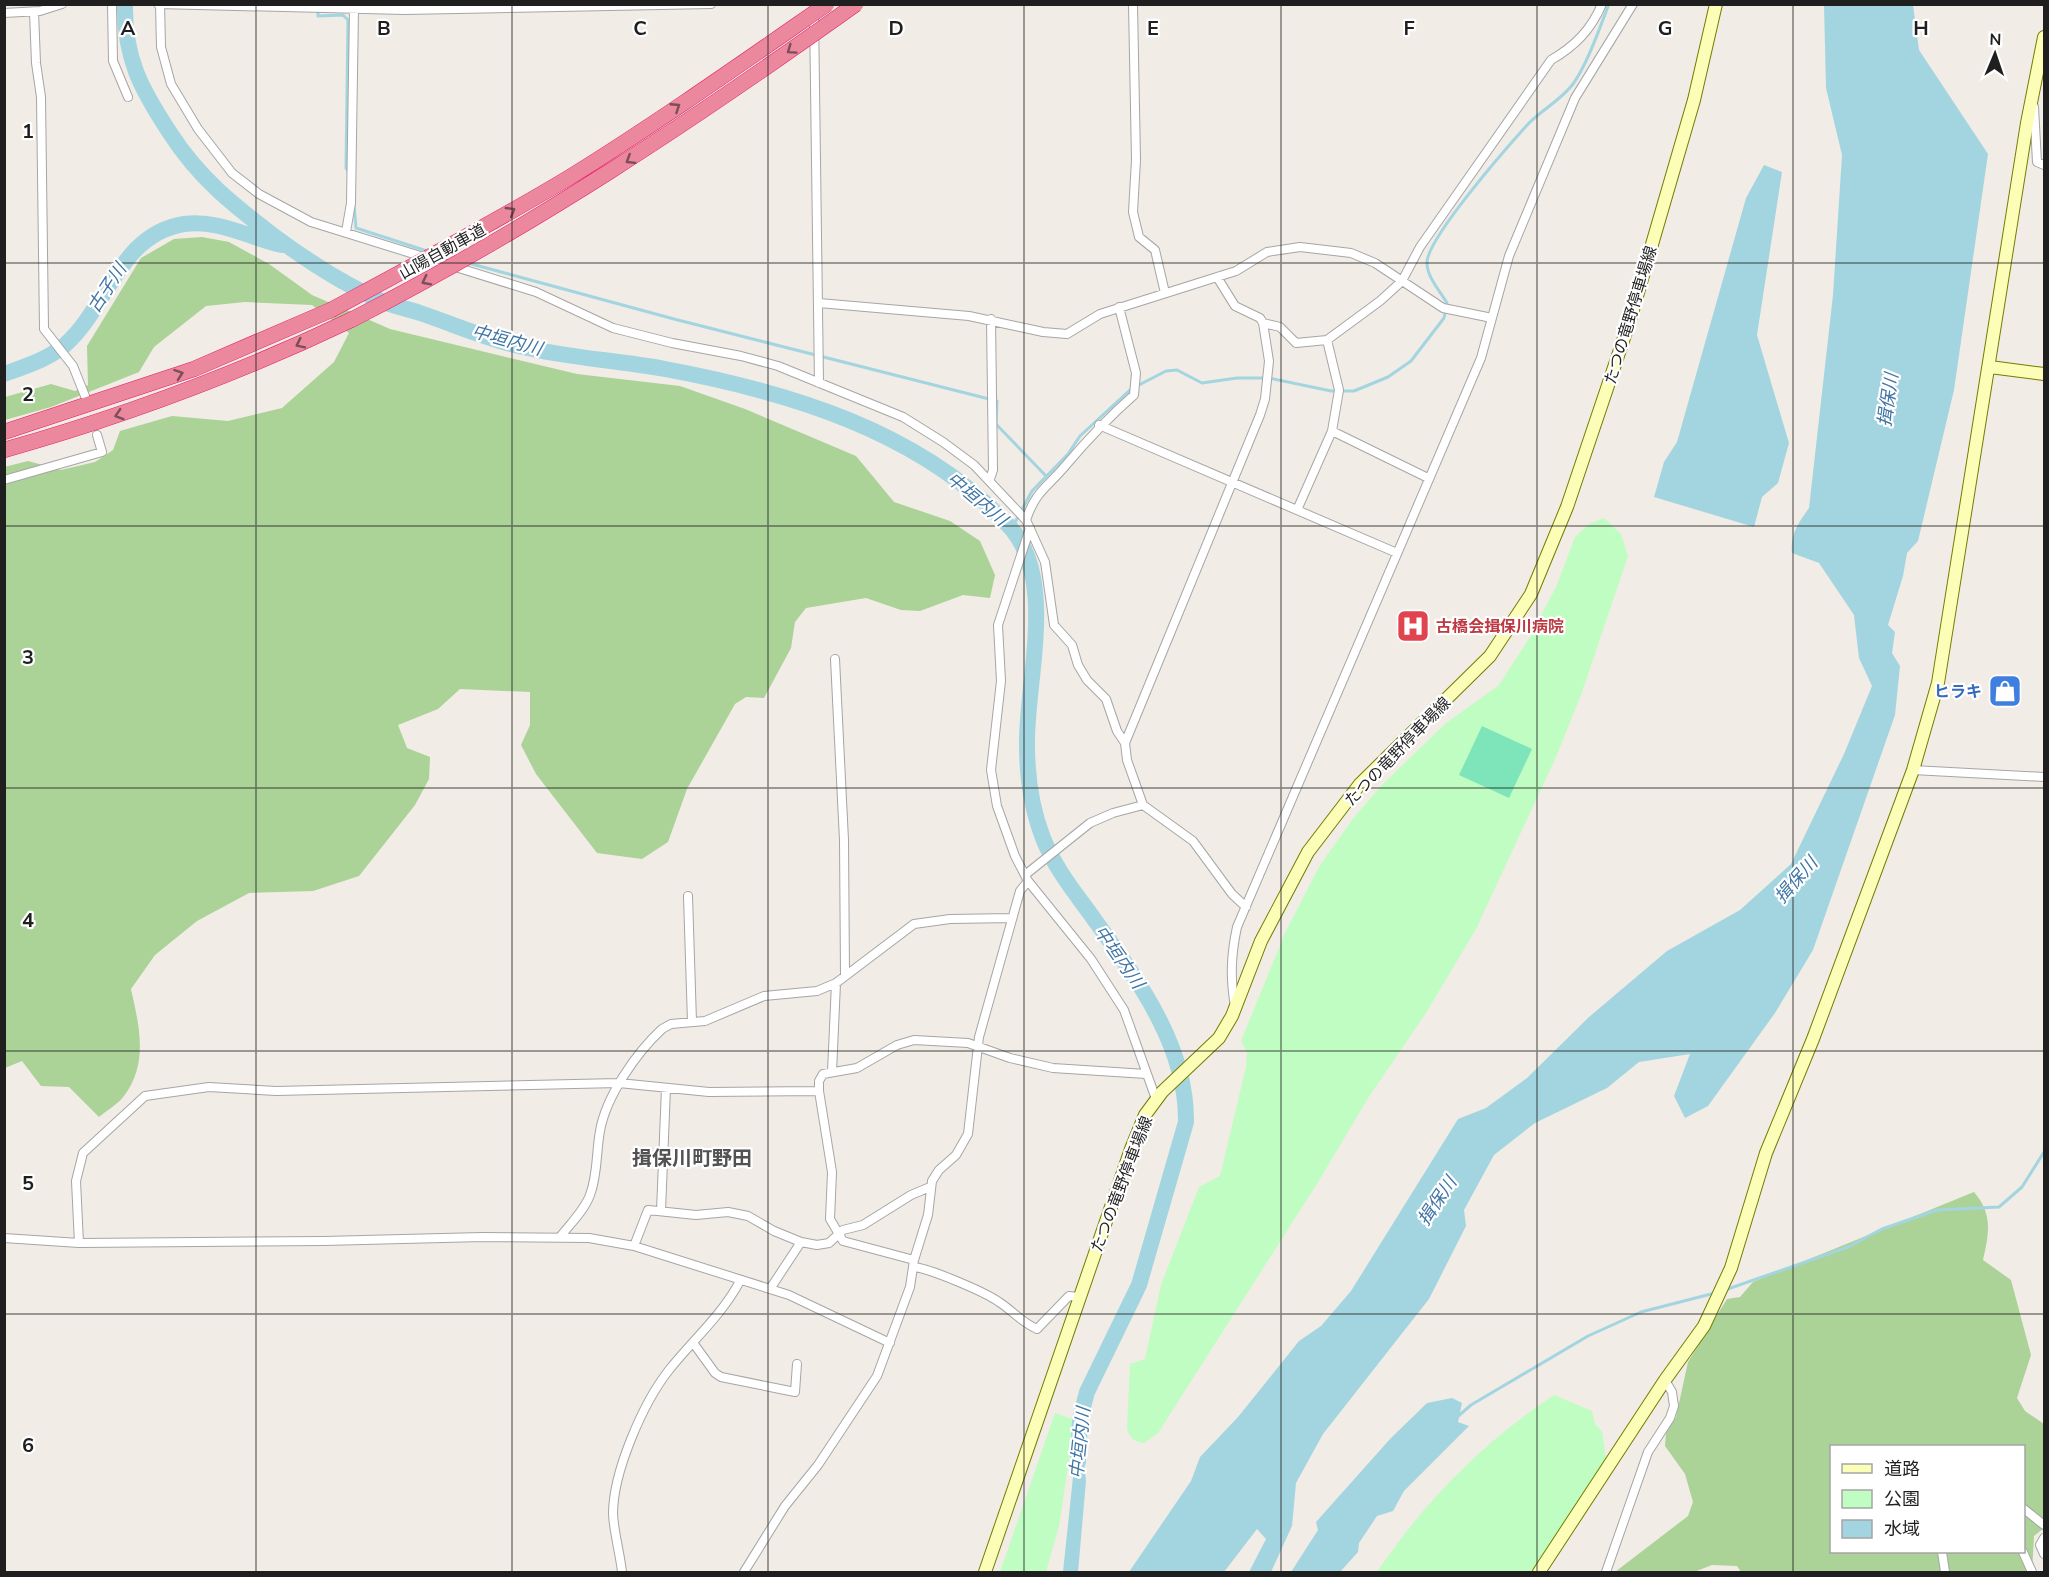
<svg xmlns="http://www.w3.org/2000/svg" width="2049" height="1577" font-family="'Nunito Sans','Noto Sans JP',sans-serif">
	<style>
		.forest { fill: #abd297; fill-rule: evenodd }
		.park { fill: #c0fdc2 }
		.pitch { fill: #7ee4b9 }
		.water { fill: #a3d5e1 }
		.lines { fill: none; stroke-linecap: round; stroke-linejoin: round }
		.stream { stroke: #a3d5e1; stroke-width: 3 }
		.river { stroke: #a3d5e1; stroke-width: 16 }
		.street-casing { stroke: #a6a6a6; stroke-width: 10 }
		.secondary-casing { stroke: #737c00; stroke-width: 14 }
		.highway-casing { stroke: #e61b67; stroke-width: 16 }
		.street { stroke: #fff; stroke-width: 8 }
		.secondary { stroke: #fcfdb6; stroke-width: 12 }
		.highway { stroke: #ec889e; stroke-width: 15 }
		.highway-bridge-casing { stroke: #e61b67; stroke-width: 16; stroke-linecap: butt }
		.highway-bridge { stroke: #ec889e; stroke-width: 15 }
		.oneway { stroke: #7b4e58 }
		.grid { fill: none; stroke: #1f1f1f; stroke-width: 1.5; stroke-opacity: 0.55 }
		.labels { text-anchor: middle; stroke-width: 4.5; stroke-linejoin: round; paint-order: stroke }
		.street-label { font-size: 16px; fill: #1f1f1f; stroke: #fff }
		.health-label { font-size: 16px; font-weight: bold; fill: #be3a42; stroke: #fff; text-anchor: start }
		.shop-label { font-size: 16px; font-weight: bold; fill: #366cbe; stroke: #fff; text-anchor: end }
		.water-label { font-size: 18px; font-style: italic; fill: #4076a5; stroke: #fff }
		.quarter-label { font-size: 20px; font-weight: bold; fill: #525252; stroke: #fff }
		.grid-label { font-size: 20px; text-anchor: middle; font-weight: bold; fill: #1f1f1f; stroke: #fff; stroke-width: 4.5; stroke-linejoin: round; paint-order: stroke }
	</style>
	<rect width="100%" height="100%" fill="#f1ece5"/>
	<path class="forest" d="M202 237 229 242 269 264 312 295 390 329 577 374 680 386 745 409 856 456 894 502 950 521 980 541 995 575 990 598 963 595 920 611 901 610 866 598 806 608 795 622 791 648 764 698 746 697 735 704 687 789 668 842 642 859 597 853 536 774 521 745 530 725V692L460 689 438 709 398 725 407 748 430 757 429 779 415 805 359 876 313 891 249 893 197 921 155 955 131 989C139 1025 149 1063 124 1096 118 1104 107 1110 99 1117L69 1087 41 1086 22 1061 5 1068 4 467 28 461 61 470 95 462 113 450 120 431 172 416 228 421 282 408 334 362 349 333 312 305 245 302 206 306 154 347 139 372 51 407 5 420V397L51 384 75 391 88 385 87 346 141 258 174 239Z
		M1974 1192C1993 1214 1989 1233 1983 1260L2011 1280 2031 1355 2017 1398 2025 1411 2044 1424V1528L2034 1536 2032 1572H1741L1737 1566 1712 1565 1694 1572H1615L1688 1516 1693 1502 1685 1474 1665 1446 1666 1433 1676 1417 1688 1362 1727 1299 1740 1297 1753 1282ZM1832 1446H2024V1552H1832Z"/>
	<path class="park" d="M1604 518 1621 534 1628 556 1581 695 1556 757 1476 929 1426 1013 1368 1098 1320 1179 1158 1433 1144 1443C1134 1442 1130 1438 1127 1429L1130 1364 1145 1359 1161 1285 1199 1187 1220 1176 1246 1067 1247 1052 1241 1041 1285 933 1320 865 1355 816 1383 784 1445 724 1499 685 1530 637 1556 587 1575 537 1589 524Z
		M1554 1395 1592 1411 1595 1424 1602 1431 1606 1459 1533 1572H1377C1426 1500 1481 1444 1554 1395Z
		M1055 1413 1075 1420 1059 1526 1046 1572H1000Z"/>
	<path class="pitch" d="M1482 726 1532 749 1509 798 1459 775Z"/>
	<path class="water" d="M1824 5H1913L1919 50 1988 154 1954 390 1918 541 1907 553 1903 576 1888 625 1895 632 1892 653 1900 666 1895 715 1813 950 1775 1013 1708 1106 1685 1118 1674 1096 1690 1054 1639 1062 1607 1088 1535 1123 1494 1155 1464 1210 1466 1226 1429 1299 1323 1434 1296 1483 1292 1526 1271 1572H1249L1266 1539 1257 1529 1224 1572H1129L1191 1481 1200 1457 1238 1417 1299 1341 1321 1326 1351 1291 1458 1119 1486 1108 1527 1078 1589 1017 1667 951 1740 910 1791 864 1844 754 1872 686 1859 658 1854 615 1819 563 1792 553C1790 534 1799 522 1809 508L1833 295 1842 155 1826 88Z
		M1764 165 1782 172 1757 335 1789 443 1778 483 1762 497 1754 527 1654 497 1664 462 1677 442 1746 198Z
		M1452 1398 1462 1403 1458 1422 1469 1426 1404 1491 1393 1511 1377 1516 1359 1543 1358 1552 1340 1572H1291L1318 1530 1316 1522 1390 1439 1427 1403Z
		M1077 1439 1082 1441 1086 1481 1078 1572H1063Z"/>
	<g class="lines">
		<path class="stream" d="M318 9V16L343 15 348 20 346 168 349 172
			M354 205 356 228 427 251
			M468 263 674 319 997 401 996 424 1046 476
			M1137 386 1166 371 1177 370 1202 383 1237 378H1269L1331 391H1354L1388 377 1411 361 1444 318 1447 303C1440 291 1427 277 1427 263 1426 239 1510 144 1529 123 1543 109 1561 100 1573 84 1587 65 1600 27 1609 4
			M1012 528 1032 491 1068 454 1080 436 1131 389
			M1725 1290 1848 1247 1882 1229 1937 1210 1999 1207 2022 1187 2044 1152
			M1456 1418 1471 1405 1588 1336 1641 1312 1715 1293"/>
		<path class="river" d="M125 4C124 58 141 89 170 133 199 178 232 204 274 236 309 262 346 286 386 303 397 307 409 309 420 313 453 324 484 338 519 346 567 358 616 360 665 369 789 392 919 431 1008 525 1058 577 1026 680 1027 744 1027 775 1032 810 1043 838 1054 866 1072 889 1089 912 1133 974 1187 1042 1186 1122L1139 1285 1087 1392 1080 1419 1078 1462
			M4 374C26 366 49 359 66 344 108 306 120 234 184 224 218 219 250 238 282 245"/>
		<g class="street-casing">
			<path id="street" d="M112 4 113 61 128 97
				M158 4 404 10 711 4
				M160 4 161 47 171 84 198 129 232 173 259 194 311 222 536 292 613 328 672 343 741 356 778 366 903 417 943 442 974 465 1026 520 1045 562 1054 625 1072 645 1078 665 1087 680 1106 699 1117 731 1125 743
				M1133 4 1136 160 1133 212 1139 237 1155 250 1165 293
				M34 12 36 63 41 97 44 329 73 366 85 396
				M814 12 819 383
				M4 13 40 11 62 4
				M2034 107 2037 162 2044 165
				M346 232 351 203 354 8
				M1217 277 1235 306 1260 318 1263 323 1269 361 1265 399 1260 415 1125 743 1127 760 1143 805 1193 841 1232 894 1246 907
				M819 303 969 316 1043 332 1067 334 1100 314 1236 271 1267 252 1300 247 1351 253 1375 263 1443 308 1492 318
				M1263 323 1280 327 1296 343 1327 340
				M1099 425 1397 553
				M1428 478 1332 431 1339 390 1327 340 1380 301 1402 281 1420 247 1551 60C1575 46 1591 30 1602 4
				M990 479 993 470 991 319
				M4 480 102 452 97 435
				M1297 510 1332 431
				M1026 520C1036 490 1048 487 1066 465 1088 439 1109 417 1134 395L1136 373 1119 307
				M1030 528 998 625 1001 681 991 770 997 806 1015 856 1028 881 1091 959 1124 1010 1156 1099
				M835 659 844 840 845 975
				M1913 770 2044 777
				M1025 875 1090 823 1113 813 1143 805
				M688 896 692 1022
				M1235 1006C1230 978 1231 955 1237 927L1481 358 1509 256 1575 98 1633 4
				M832 1072 836 983
				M819 1091 832 1172 830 1219 843 1241 914 1260
				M661 1211 666 1088
				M560 1237C570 1224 584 1211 590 1195 598 1174 596 1152 600 1131 606 1096 637 1052 662 1029L671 1024 705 1021 764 996 817 991 836 983 914 924 950 919 1012 918
				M4 1238 79 1243 324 1241 482 1237 589 1238 634 1246 789 1295 890 1343
				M79 1243 76 1181 83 1153 145 1096 209 1087 276 1091 619 1083 709 1092 819 1091V1081L823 1074 857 1068 897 1045 914 1040 968 1043 1010 1058 1053 1068 1146 1074
				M634 1246 648 1210 696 1215 728 1212 748 1216 774 1231 801 1242 817 1245 829 1243 843 1230 863 1225 911 1195 930 1187
				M913 1267C929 1268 985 1292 999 1302 1013 1311 1021 1322 1037 1329L1069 1296 1080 1297
				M770 1289 801 1242
				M694 1344 715 1373 721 1377 795 1392 797 1364
				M2024 1509 2044 1525
				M2044 1538 2040 1545 2044 1554
				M1942 1552 1945 1572
				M2023 1552 2032 1572
				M622 1572C620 1553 614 1533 613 1514 613 1472 643 1403 669 1370 692 1341 722 1315 740 1281
				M744 1572 785 1506 818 1465 877 1376 910 1287 914 1260 928 1215 932 1181 939 1170 956 1155 968 1134 979 1037 1020 891 1028 881
				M1606 1572 1648 1452 1670 1418 1674 1406 1672 1392 1665 1380"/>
		</g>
		<g class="secondary-casing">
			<path id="secondary" d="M1990 367 2044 374
				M985 1572 1131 1149 1145 1115 1162 1092 1219 1038 1232 1016 1261 941 1308 852 1360 784 1490 656 1531 594 1567 507 1630 320 1694 100 1716 4
				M1539 1572 1665 1380 1704 1326 1731 1268 1766 1153 1813 1039 1913 770 1938 683 2027 123 2044 37"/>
		</g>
		<g class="highway-casing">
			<path id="highway" d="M4 432 194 369 331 310
				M4 450C125 416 240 373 353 319"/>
		</g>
		<use href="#street" class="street"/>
		<use href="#secondary" class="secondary"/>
		<use href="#highway" class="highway"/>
		<g class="highway-bridge-casing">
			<path id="highway-bridge" d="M331 310C411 267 492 224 570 177 657 123 742 63 827 4
				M353 319C533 227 692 121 856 4"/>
		</g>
		<use href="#highway-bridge" class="highway-bridge"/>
	</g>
	<defs><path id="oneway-chevron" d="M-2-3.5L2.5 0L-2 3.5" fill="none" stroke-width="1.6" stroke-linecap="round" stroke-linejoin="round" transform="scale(1.5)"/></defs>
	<g class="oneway">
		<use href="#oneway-chevron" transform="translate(791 50) rotate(145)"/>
		<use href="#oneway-chevron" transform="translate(676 107) rotate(-33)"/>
		<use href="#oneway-chevron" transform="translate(630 160) rotate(148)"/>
		<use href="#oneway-chevron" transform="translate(511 211) rotate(-31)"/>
		<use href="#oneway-chevron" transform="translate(426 281) rotate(153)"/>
		<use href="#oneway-chevron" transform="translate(300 344) rotate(154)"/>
		<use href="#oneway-chevron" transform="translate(179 374) rotate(-19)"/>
		<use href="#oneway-chevron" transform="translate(119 415) rotate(162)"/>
	</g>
	<path class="grid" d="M256 4V1572M512 4V1572M768 4V1572M1024 4V1572M1281 4V1572M1537 4V1572M1793 4V1572M4 263H2044M4 526H2044M4 788H2044M4 1051H2044M4 1314H2044"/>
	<defs>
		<g id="hospital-square" transform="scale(1.725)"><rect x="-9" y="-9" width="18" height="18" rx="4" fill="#e0444e" stroke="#fff"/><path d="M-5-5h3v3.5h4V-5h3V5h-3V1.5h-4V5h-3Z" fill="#fff"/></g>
		<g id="shop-square" transform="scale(1.725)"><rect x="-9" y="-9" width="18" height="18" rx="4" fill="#3f7fe0" stroke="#fff"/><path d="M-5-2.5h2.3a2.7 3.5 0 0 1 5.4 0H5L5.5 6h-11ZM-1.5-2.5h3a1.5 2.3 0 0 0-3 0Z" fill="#fff"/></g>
	</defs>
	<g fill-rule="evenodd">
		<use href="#hospital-square" x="1413" y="626"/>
		<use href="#shop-square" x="2005" y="691"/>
	</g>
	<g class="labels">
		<g class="street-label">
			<text transform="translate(442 251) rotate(-29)" y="6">山陽自動車道</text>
			<text transform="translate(1630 315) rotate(-73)" y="6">たつの竜野停車場線</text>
			<text transform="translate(1397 751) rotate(-46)" y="6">たつの竜野停車場線</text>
			<text transform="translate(1121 1184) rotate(-69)" y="6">たつの竜野停車場線</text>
		</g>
		<g class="health-label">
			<text x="1436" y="632">古橋会揖保川病院</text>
		</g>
		<g class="shop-label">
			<text x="1982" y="697">ヒラキ</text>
		</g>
		<g class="water-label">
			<text transform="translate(107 288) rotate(-57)" y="6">古子川</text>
			<text transform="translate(507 340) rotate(15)" y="6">中垣内川</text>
			<text transform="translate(1888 400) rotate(-82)" y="6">揖保川</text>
			<text transform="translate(977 499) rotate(40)" y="6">中垣内川</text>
			<text transform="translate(1796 880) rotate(-49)" y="6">揖保川</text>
			<text transform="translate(1119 957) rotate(55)" y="6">中垣内川</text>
			<text transform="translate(1437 1201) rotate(-56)" y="6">揖保川</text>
			<text transform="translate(1080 1443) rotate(-84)" y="6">中垣内川</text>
		</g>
		<g class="quarter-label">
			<text x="692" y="1165">揖保川町野田</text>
		</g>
	</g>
	<g class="grid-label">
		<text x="128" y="35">A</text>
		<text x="384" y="35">B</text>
		<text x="640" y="35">C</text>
		<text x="896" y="35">D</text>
		<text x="1153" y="35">E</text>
		<text x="1409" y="35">F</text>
		<text x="1665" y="35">G</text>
		<text x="1921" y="35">H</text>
		<text x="28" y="138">1</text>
		<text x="28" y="401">2</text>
		<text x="28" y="664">3</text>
		<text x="28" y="927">4</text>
		<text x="28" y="1190">5</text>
		<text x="28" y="1452">6</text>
	</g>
	<rect width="2049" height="1577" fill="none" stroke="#1f1f1f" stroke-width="12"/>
	<rect x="1830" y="1445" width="195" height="108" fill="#ffffff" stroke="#a5a5a5" stroke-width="1.5"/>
	<rect x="1842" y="1464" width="30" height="9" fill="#fcfdb6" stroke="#a5a5a5" stroke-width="1.5"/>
	<text x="1884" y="1475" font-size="18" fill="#1f1f1f">道路</text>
	<rect x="1842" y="1490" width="30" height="18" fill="#c0fdc2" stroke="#a5a5a5" stroke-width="1.5"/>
	<text x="1884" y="1505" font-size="18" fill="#1f1f1f">公園</text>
	<rect x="1842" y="1520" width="30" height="18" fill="#a3d5e1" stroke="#a5a5a5" stroke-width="1.5"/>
	<text x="1884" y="1535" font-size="18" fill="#1f1f1f">水域</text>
	<g transform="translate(1995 54) rotate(2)" stroke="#ffffff" stroke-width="4.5" paint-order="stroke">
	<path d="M0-4.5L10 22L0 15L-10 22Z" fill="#1f1f1f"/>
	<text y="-9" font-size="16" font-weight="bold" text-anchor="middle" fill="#1f1f1f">N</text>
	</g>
</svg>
